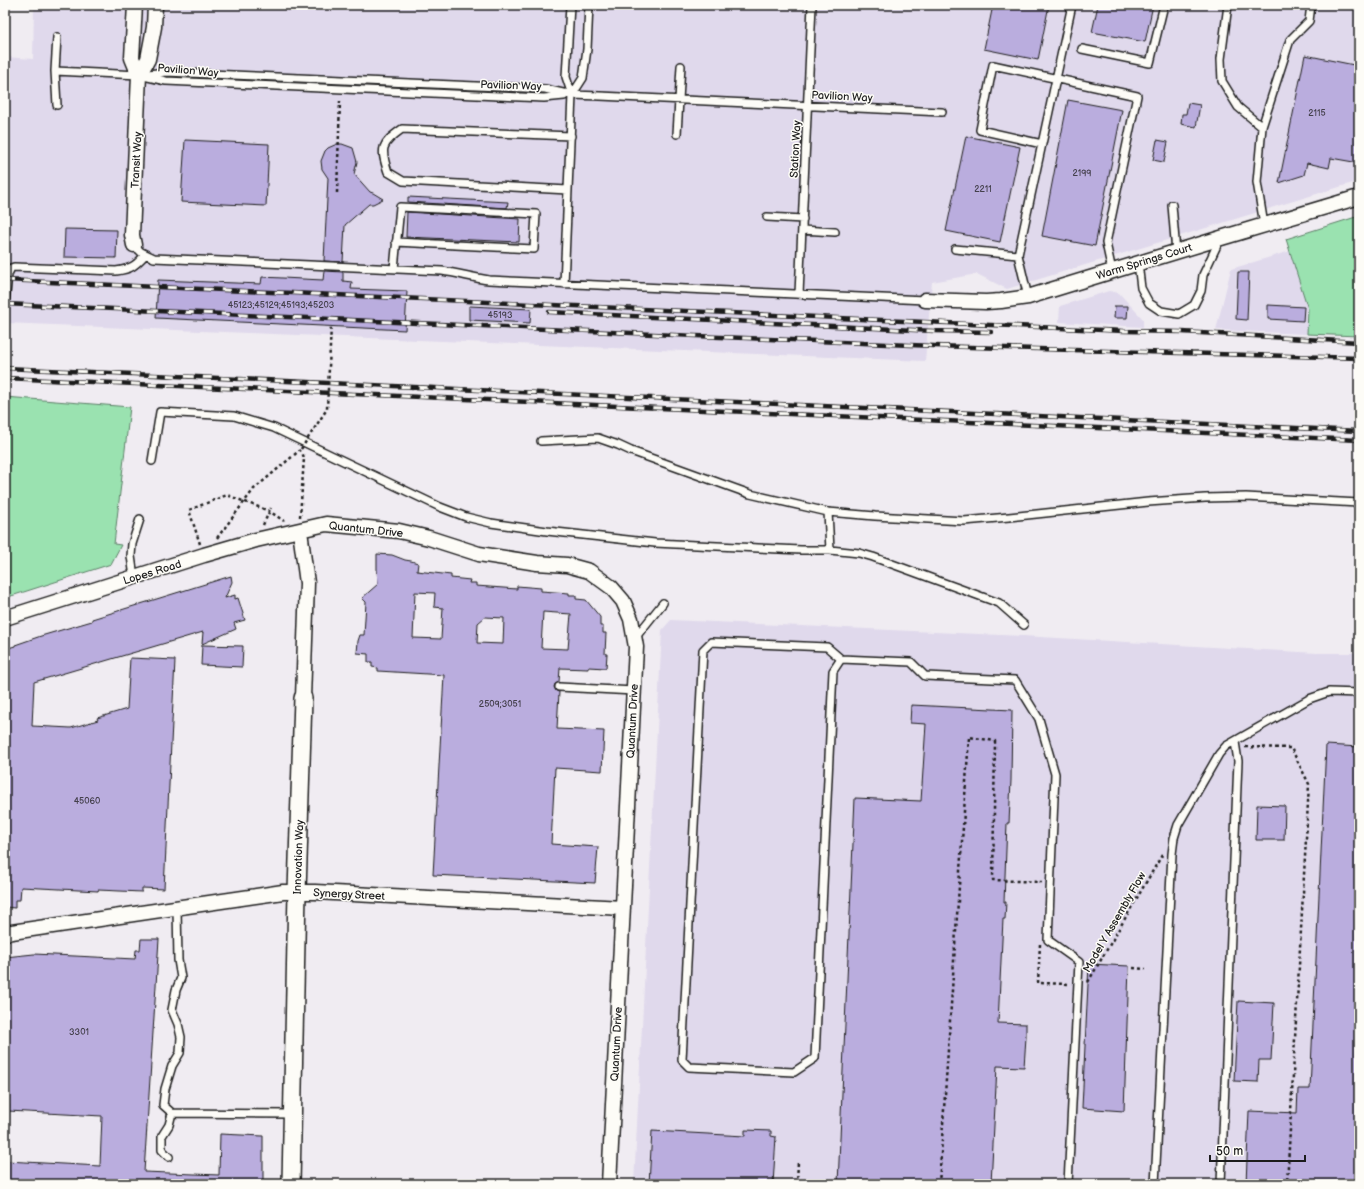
<svg xmlns="http://www.w3.org/2000/svg" width="1364" height="1189" font-family="'Balsamiq Sans',sans-serif">
	<style>
		.built { fill: #e0d9ec }
		.green { fill: #9ae2b0; stroke: #5b7f66 }
		.building { fill: #baadde; stroke: #1c1c1c; fill-rule: evenodd }
		.lines { fill: none; stroke-linecap: round; stroke-linejoin: round }
		.service-casing { stroke: #1c1c1c; stroke-width: 10 }
		.minor-casing { stroke: #1c1c1c; stroke-width: 17 }
		.tertiary-casing { stroke: #1c1c1c; stroke-width: 20 }
		.path { stroke: #1c1c1c; stroke-width: 2.5; stroke-dasharray: 3 3; stroke-linecap: butt }
		.service { stroke: #fdfcf7; stroke-width: 7 }
		.minor { stroke: #fdfcf7; stroke-width: 14 }
		.tertiary { stroke: #fdfcf7; stroke-width: 17 }
		.rail-casing { stroke: #1c1c1c; stroke-width: 4.5 }
		.rail { stroke: #fdfcf7; stroke-width: 3; stroke-dasharray: 9; stroke-linecap: butt }
		.path-bridge { stroke: #1c1c1c; stroke-width: 2.5; stroke-dasharray: 3 3; stroke-linecap: butt }
		.labels { text-anchor: middle; stroke-width: 3; stroke-linejoin: round; paint-order: stroke }
		.number-label { font-size: 9px; fill: #44404c }
		.street-label { font-size: 11px; fill: #1c1c1c; stroke: #fdfcf7 }
	</style>
	<rect width="100%" height="100%" fill="#f0ecf2"/>
	<filter id="ink" filterUnits="userSpaceOnUse"><feTurbulence type="fractalNoise" baseFrequency=".025" numOctaves="2"/><feDisplacementMap in="SourceGraphic" scale="8" xChannelSelector="R" yChannelSelector="G"/><feConvolveMatrix kernelMatrix="1 2 1 2 8 2 1 2 1" color-interpolation-filters="sRGB"/></filter>
	<g filter="url(#ink)">
		<path class="built" d="M34 5H1359V181L1007 289 977 274 932 282 925 361 5 323V57L33 59Z
			M1290 251 1308 309 1307 334 1216 330 1231 269Z
			M1109 291 1119 293 1143 319V327L1059 322 1060 306Z
			M671 620 1023 636 1317 653H1359V1184H634L662 630Z"/>
		<path class="green" d="M1359 216V336L1307 334 1308 309 1286 239Z
			M5 397 130 407 114 544 121 545 111 564 5 598Z"/>
		<path class="building" d="M993 5H1049L1038 60 984 49Z
			M1098 5H1153L1145 42 1092 32Z
			M1305 55 1359 66V163L1331 158 1329 168 1307 163 1304 175 1279 183Z
			M1068 100 1122 110 1095 246 1042 236Z
			M1188 103 1200 105 1196 127 1181 124 1182 114H1186Z
			M966 136 1020 147 1000 242 946 231Z
			M185 140 269 144 266 206 181 202Z
			M1157 140 1168 142 1164 162H1163L1153 160Z
			M337 144H342L353 148 357 162 354 174 370 192 373 193 383 199 373 204H369L345 225 343 262 324 261 328 178 322 169 321 161 325 151 328 148Z
			M408 197 508 202 507 208 408 202Z
			M407 212 520 219 519 242 406 237Z
			M65 229 117 230 116 258 64 257Z
			M324 271 343 272V281L352 282 351 289 407 291 405 330 156 318 158 280 261 284 262 277 323 280Z
			M1238 272H1249L1247 320 1236 319Z
			M1268 305 1304 307 1303 321 1268 319Z
			M469 306 531 309 530 323 469 320Z
			M1115 306H1128L1127 318H1114Z
			M377 554 392 555 405 560 411 561 418 563 417 571 451 575V578L470 580 469 583H476V586L517 589V586L541 588V591L569 593V595H576V599L586 600 600 617V626H603V633H606L605 654H607L606 668 588 667V669L560 668 559 682 555 684 554 687 556 691 559 692 557 729 604 731 602 771 555 768 551 844 598 847 595 883 433 875 444 675 378 671V668L372 667V662H368V654L357 653 358 641 360 635H364L366 602 362 598 378 584 377 569ZM415 592 435 593 434 607 443 608 441 639 413 638ZM543 612 571 614 568 649 541 648ZM485 617 504 618 503 644 477 643 478 623Z
			M231 576 232 582 225 598 235 595V599L238 598 245 620 234 623 236 629 202 644 203 632 34 682 32 726 71 728 98 720 97 718 127 709 130 658 175 660 164 889 142 888V892L98 890V891L21 887 20 900H15V908L5 907V649L15 646V645L41 636 92 621V619Z
			M202 645 243 646 242 667 201 665Z
			M911 705 1012 710 1011 780 1009 823H1007L1004 902H1006L1005 919H1003L998 1023 1026 1024V1037L1024 1067 997 1066 991 1184H838L855 798 921 801 926 724 910 723Z
			M1326 745 1359 747V1184H1246L1249 1111 1297 1113 1298 1089H1310Z
			M1257 805 1285 806 1284 840H1256Z
			M141 939H159L144 1172 219 1175 220 1134 263 1136V1184H5L6 1161 100 1166 102 1116 8 1111 9 1105H5V957L34 954 135 959 136 950H140Z
			M1089 964 1129 966 1124 1111 1082 1108Z
			M1238 1001 1274 1003 1271 1060H1259L1258 1082 1234 1081Z
			M745 1130 771 1131V1136L776 1137 773 1184H649L652 1131 745 1136Z"/>
		<g class="lines">
			<g class="service-casing">
				<path id="service" d="M1228 5 1221 59 1222 81 1238 107 1262 127
					M1082 49 1150 63 1164 5
					M55 71 139 75 166 81 544 98 564 96
					M139 75 166 72 545 89 572 95 600 96 942 112
					M572 95 583 78 587 49 589 5
					M57 105 55 71 57 37
					M677 134 681 66
					M1042 144 980 130 993 65 1137 96 1106 243 1112 271
					M568 190 403 181 388 172C380 148 381 144 402 129L571 136
					M1172 205 1176 252
					M767 217 803 219
					M1264 225 1257 182 1262 127 1290 40 1309 21 1311 5
					M802 230 835 232
					M134 245 141 252 154 258 442 271C458 273 473 278 489 280L925 300
					M955 249 1018 255 1028 297
					M1018 255 1072 5
					M1138 263 1141 288 1149 303 1161 311 1179 314 1194 305 1201 291 1203 275 1220 239
					M394 269 400 207 536 214 534 249 396 242
					M564 284 572 95 566 77 570 5
					M799 294 812 5
					M5 304 8 274 11 268 14 267 116 271C131 269 135 266 145 255
					M541 441 598 438 618 445 631 451 750 494 828 512 875 516 964 521 1009 517 1148 502 1205 498 1246 497 1359 503
					M152 461 160 412 234 416 274 428 440 507 466 517 491 523 547 531 655 543 801 550H830L859 553 873 557 999 603 1024 625
					M828 512 830 550
					M134 577 131 556 132 544 140 519
					M635 638 663 603
					M841 659 833 671 815 1058 794 1072 689 1067 682 1060 703 650 711 642 827 647 841 659 911 662 925 676 1015 680 1039 719 1055 774 1048 940 1079 962 1068 1184
					M559 687 634 691
					M177 908 178 960 181 978 176 990 172 1010 178 1024 181 1037 180 1053 172 1066 165 1089 163 1105 172 1113 292 1114
					M169 1157 162 1150V1136L169 1125 172 1113
					M1155 1184 1172 854 1174 838 1178 825 1219 754 1226 746 1309 699 1329 692 1359 693
					M1221 1184 1238 761 1235 742"/>
			</g>
			<g class="minor-casing">
				<path id="minor" d="M139 75 148 59 154 27 155 5
					M134 245 132 235 139 75 132 58 135 5
					M925 300 986 302 1001 301 1028 297 1221 238 1359 197
					M300 531 307 583 303 698
					M5 618 204 555 256 540 326 524 399 531 429 538 479 554 537 563 567 565 589 571 611 587 623 601 631 619 636 647 609 1184
					M5 933 283 892H315L623 908"/>
			</g>
			<g class="tertiary-casing">
				<path id="tertiary" d="M291 1184 297 892 303 698"/>
			</g>
			<path class="path" d="M337 193 340 101
				M300 517 304 458 302 452
				M263 525 271 508
				M217 538 254 489 300 450
				M200 544 189 510 227 495 269 511 284 521
				M1245 747 1291 748 1309 784 1287 1184
				M1040 944 1038 983 1070 984
				M1133 968 1146 969
				M1088 982 1162 855
				M797 1184 798 1161
				M939 1184 969 737 995 741 993 880 1042 882"/>
			<use href="#service" class="service"/>
			<use href="#minor" class="minor"/>
			<use href="#tertiary" class="tertiary"/>
			<g class="rail-casing">
				<path id="rail" d="M5 280 1124 331 1182 332 1359 342
					M5 304 696 336 934 346 1359 358
					M549 312 934 331 991 332
					M5 368 1359 431
					M5 378 1359 440"/>
			</g>
			<use href="#rail" class="rail"/>
			<path class="path-bridge" d="M301 449 327 409 331 326"/>
		</g>
	</g>
	<g class="labels">
		<g class="number-label">
			<text x="1317" y="116">2115</text>
			<text x="1082" y="176">2199</text>
			<text x="983" y="192">2211</text>
			<text x="281" y="308">45123;45129;45193;45203</text>
			<text x="500" y="318">45193</text>
			<text x="500" y="707">2509;3051</text>
			<text x="87" y="804">45060</text>
			<text x="79" y="1035">3301</text>
		</g>
		<g class="street-label">
			<text transform="translate(188 70) rotate(5)" y="4">Pavilion Way</text>
			<text transform="translate(511 85) rotate(2)" y="4">Pavilion Way</text>
			<text transform="translate(842 96) rotate(3)" y="4">Pavilion Way</text>
			<text transform="translate(795 149) rotate(-87)" y="4">Station Way</text>
			<text transform="translate(136 160) rotate(-87)" y="4">Transit Way</text>
			<text transform="translate(1144 261) rotate(-17)" y="4">Warm Springs Court</text>
			<text transform="translate(366 529) rotate(6)" y="4">Quantum Drive</text>
			<text transform="translate(152 572) rotate(-17)" y="4">Lopes Road</text>
			<text transform="translate(632 721) rotate(-87)" y="4">Quantum Drive</text>
			<text transform="translate(298 857) rotate(-88)" y="4">Innovation Way</text>
			<text transform="translate(349 894) rotate(3)" y="4">Synergy Street</text>
			<text transform="translate(1114 922) rotate(-60)" y="4">Model Y Assembly Flow</text>
			<text transform="translate(616 1044) rotate(-87)" y="4">Quantum Drive</text>
		</g>
	</g>
	<rect width="1364" height="1189" fill="none" stroke="#fdfcf7" stroke-width="20"/>
	<rect x="10" y="10" width="1344" height="1169" fill="none" stroke="#1c1c1c" stroke-width="1.5" filter="url(#ink)"/>
	<path d="M1210 1155v6h95v-6" fill="none" stroke="#1c1c1c" stroke-width="2"/>
	<text x="1216" y="1155" font-size="12" fill="#1c1c1c" stroke="#fdfcf7" stroke-width="3" paint-order="stroke">50 m</text>
</svg>
